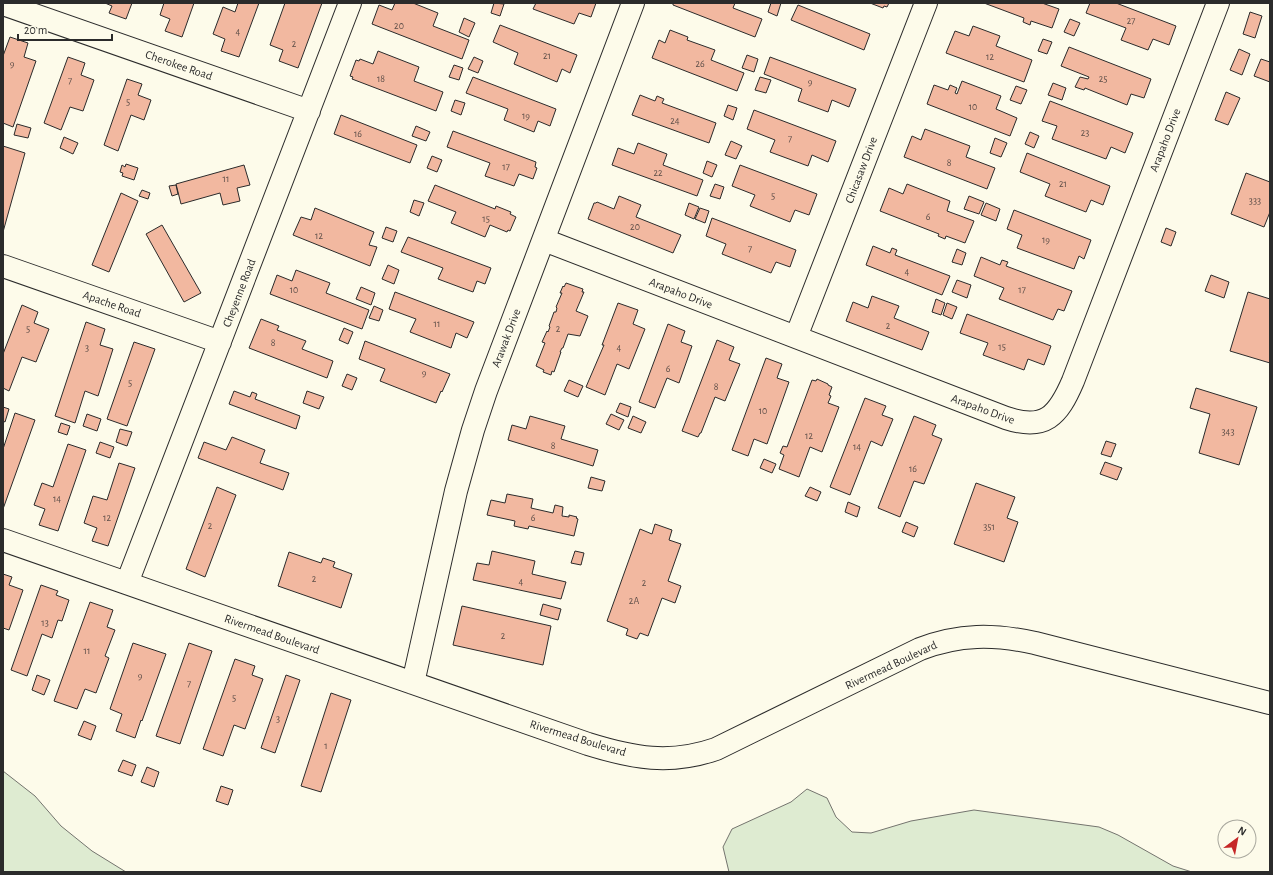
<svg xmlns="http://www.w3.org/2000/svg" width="1273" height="875" font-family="'Alegreya Sans',sans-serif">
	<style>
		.green { fill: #deebd1; stroke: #74746e }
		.building { fill: #f2b8a0; stroke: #2b2b2b }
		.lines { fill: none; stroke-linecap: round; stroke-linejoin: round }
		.street-casing { stroke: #2b2b2b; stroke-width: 24 }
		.street { stroke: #fdfbea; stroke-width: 22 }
		.labels { text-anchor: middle; stroke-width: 3; stroke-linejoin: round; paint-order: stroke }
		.number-label { font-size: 10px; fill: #5d4e48 }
		.street-label { font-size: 12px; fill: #2b2b2b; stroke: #fdfbea }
	</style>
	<rect width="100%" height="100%" fill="#fdfbea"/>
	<path class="green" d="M3 771 35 796 61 826 92 851 126 872H3Z
		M807 789 827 798 836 817 852 832 871 833 911 821 974 810 1099 827 1118 835 1173 866 1192 872H729L723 847 732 829 791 802Z"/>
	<path class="building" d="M105 3H132L126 19 109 13 112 6Z
		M164 3H194L182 37 165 31 170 19 160 15Z
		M238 3H259L239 57 221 51 225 39 213 34 223 7 235 12Z
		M285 3H322L298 68 279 61 283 50 270 45Z
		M395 3H413L438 13 433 26 469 40 462 59 372 24 379 5 392 10Z
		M494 3 504 4 500 16 491 13Z
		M536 3H596L591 17 579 13 574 24 533 9Z
		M673 3H735L733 8 762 19 755 37 673 5Z
		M771 3H781L777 16 768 12Z
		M870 3H889L887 7 884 6 883 8Z
		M984 3H1042L1059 9 1052 28 1031 21 1030 25 1023 22 1024 18Z
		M1090 3H1116L1176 26 1169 45 1153 39 1148 50 1121 40 1126 28 1086 13Z
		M798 5 870 34 864 50 791 20Z
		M1250 12 1262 16 1255 38 1243 34Z
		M464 18 475 23 469 37 459 32Z
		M1070 19 1080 23 1074 36 1064 32Z
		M500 25 577 55 570 73 562 69 557 82 514 64 518 53 493 42Z
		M973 26 1000 36 996 46 1032 60 1024 82 946 53 955 31 969 36Z
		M670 30 688 37 687 40 715 50 711 60 744 73 737 91 652 58 659 40 665 43Z
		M10 37 28 43 24 57 36 61 13 127 3 123V56Z
		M1043 39 1052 42 1047 54 1038 51Z
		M1069 47 1151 79 1144 98 1131 94 1127 105 1085 88 1084 90 1075 87 1080 77 1088 79 1089 77 1061 66Z
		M1239 49 1250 54 1242 75 1230 70Z
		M378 51 419 67 414 81 443 92 436 111 352 79 353 77 350 76 356 60 359 61 360 59 373 64Z
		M747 55 758 59 754 72 742 68Z
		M68 57 85 63 81 75 94 80 83 111 70 107 61 130 44 123Z
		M474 57 483 61 478 73 468 69Z
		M770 57 856 89 849 107 832 100 828 112 798 101 802 89 764 74Z
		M1261 59 1270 62V82L1254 76Z
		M454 65 463 68 459 80 449 77Z
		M473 77 556 109 550 126 538 121 534 132 504 120 508 109 466 93Z
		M760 77 771 80 766 93 755 90Z
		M127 79 142 84 138 95 151 100 144 120 131 115 118 151 104 145Z
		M962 81 1001 96 996 109 1017 118 1010 136 927 104 934 85 948 90 950 85 957 88 955 93 957 94Z
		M1053 83 1066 88 1062 100 1048 95Z
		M1016 86 1027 90 1021 104 1010 100Z
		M1226 92 1240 98 1228 125 1215 120Z
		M640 95 655 101 657 96 664 99 662 103 716 123 709 143 632 115Z
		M455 100 465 103 461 115 451 111Z
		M1050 101 1133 133 1125 153 1111 147 1106 159 1052 139 1057 126 1042 121Z
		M728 105 737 108 733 120 724 116Z
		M754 110 836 141 828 162 812 155 808 166 770 152 775 140 747 129Z
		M341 115 417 145 410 163 334 134Z
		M17 124 31 128 28 138 14 135Z
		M416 126 430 132 426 141 412 136Z
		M925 129 970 146 966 157 995 168 987 189 904 157 912 136 921 140Z
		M453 131 536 162 535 167 537 168 533 179 519 174 514 186 485 176 490 163 447 147Z
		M1030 132 1039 136 1034 148 1025 144Z
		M64 137 78 143 73 154 60 148Z
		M995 138 1007 143 1001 157 990 153Z
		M731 141 742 146 736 159 725 155Z
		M638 143 667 154 663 165 703 180 697 196 612 165 618 148 634 154Z
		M3 146 25 153 3 232Z
		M1027 153 1110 186 1103 205 1091 200 1086 212 1045 196 1050 184 1020 172Z
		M432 156 442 160 437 172 427 168Z
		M707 161 717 165 712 177 703 173Z
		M126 164 138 168 134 180 122 176 123 173 120 172 122 165 125 167Z
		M244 165 250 185 237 188 240 201 223 205 220 193 181 204 176 184Z
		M740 165 817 194 809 215 795 210 790 222 750 206 755 195 732 186Z
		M1246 173 1270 182V212L1264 227 1231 214Z
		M715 184 724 187 720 199 710 196Z
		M907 184 950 201 947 211 974 221 965 243 946 236 945 239 938 236 939 234 880 211 889 188 903 194Z
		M176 185 178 194 172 196 169 186Z
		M435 185 495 209 496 206 511 212 510 214 516 217 510 231 508 230 507 232 490 225 485 237 451 223 456 212 428 201Z
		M142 190 150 193 148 199 139 196Z
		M121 193 138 201 109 272 92 265Z
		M619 196 641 205 636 217 681 235 673 253 588 219 594 203H596L597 202 614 209Z
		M969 196 984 202 979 214 964 209Z
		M414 200 424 203 419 216 410 212Z
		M689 203 699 207 694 219 685 215Z
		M986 203 1000 209 996 221 981 215Z
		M315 208 374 232 369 245 377 247 370 266 293 235 301 217 311 220Z
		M700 208 709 211 705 223 695 219Z
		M1014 210 1091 240 1084 259 1079 256 1074 269 1017 248 1022 235 1007 229Z
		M712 218 796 250 790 267 776 262 771 273 722 254 726 244 706 236Z
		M162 225 201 293 184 302 146 234Z
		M386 227 397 231 393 242 382 238Z
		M1166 228 1176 232 1171 246 1161 242Z
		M408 237 491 268 485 284 477 281 473 292 438 279 443 268 401 252Z
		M873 246 890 253 892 248 897 250 895 255 950 276 942 295 866 265Z
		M957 249 966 253 962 265 952 262Z
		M981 257 1000 265 1002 260 1008 262 1006 266 1072 291 1064 311 1058 309 1053 320 999 299 1004 288 974 276Z
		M388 265 399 270 394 284 382 279Z
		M296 270 330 283 326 293 369 310 362 329 270 294 277 275 292 281Z
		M1211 275 1229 282 1224 298 1205 291Z
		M957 280 971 285 967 298 952 292Z
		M566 283 583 289 582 292H584L576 311 588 316 580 336 568 334 563 348H562L560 352H561L554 372 552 371 551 375 543 372 544 370 536 366 545 343 542 342 547 331 548 332 550 327 549 326 554 312H556L557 308 556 307 562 293H560L563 286 564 287Z
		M361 287 375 293 371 305 356 299Z
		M395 292 474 322 467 338 456 333 451 348 410 332 416 319 389 309Z
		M1248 292 1270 299V363L1230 351Z
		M872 296 899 306 894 318 929 332 922 350 846 321 853 302 868 308Z
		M936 299 945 303 941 315 932 312Z
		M618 303 638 310 633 324 645 329 629 369 617 364 605 395 586 387 604 345H602Z
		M947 303 957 307 952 319 943 315Z
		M22 305 38 312 34 323 49 329 36 362 22 357 9 391 3 388V354Z
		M374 306 383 310 379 321 369 318Z
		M967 314 1051 346 1044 365 1028 359 1024 370 983 355 988 343 960 333Z
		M261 319 279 326 277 330 306 341 302 349 333 361 327 378 249 348Z
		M86 322 105 329 100 345 113 349 98 396 85 391 75 423 55 416Z
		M668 324 685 331 681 342 692 346 679 383 667 378 655 408 639 402Z
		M344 328 353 332 348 344 339 340Z
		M717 340 734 347 729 360 740 364 725 401 715 397 701 433H700L698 437 682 431Z
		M365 341 450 374 442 392 441 391 436 403 380 381 385 369 359 359Z
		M134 342 155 349 127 426 107 419Z
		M766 358 782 364 777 378 789 382 767 444 754 439 748 456 732 450Z
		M347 374 357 378 352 390 342 386Z
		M817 379 828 384V385L832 387 829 395 831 396 828 403 839 407 822 452 810 447 799 477 779 469 784 455 780 453 783 446 787 447 812 380 816 381Z
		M569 380 583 386 578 397 564 391Z
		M1196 388 1257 407 1239 465 1199 453 1210 414 1190 408Z
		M234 391 250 397 252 392 257 394 255 399 300 416 296 429 229 404Z
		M307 391 324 397 319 409 303 403Z
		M865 398 886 406 882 415 893 419 882 446 871 441 850 495 830 487Z
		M620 403 631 407 628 417 616 412Z
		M3 407 9 409 5 422 3 421Z
		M15 413 35 420 3 509V449Z
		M87 414 101 419 97 431 83 426Z
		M611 414 624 420 619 430 606 424Z
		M530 416 565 426 561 439 598 450 593 466 508 440 512 425 526 429Z
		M633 416 646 422 641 433 628 428Z
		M914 416 936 425 932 435 942 439 924 484 914 481 900 517 878 508Z
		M61 423 70 426 67 435 58 432Z
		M120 429 132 432 127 446 116 442Z
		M232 437 265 450 260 463 289 473 283 490 198 458 204 442 226 450Z
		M1106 441 1116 444 1111 457 1101 454Z
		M100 442 114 447 110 458 96 453Z
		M68 444 86 450 58 531 39 525 45 509 34 505 42 483 53 487Z
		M764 459 776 464 772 473 760 468Z
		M1105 462 1122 468 1117 480 1100 474Z
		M119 463 135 468 108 546 92 541 97 528 84 523 93 496 107 500Z
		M591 477 605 481 602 491 588 488Z
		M976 483 1015 497 1007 518 1018 522 1004 562 954 544Z
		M217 487 236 495 205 577 186 569Z
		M810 487 821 492 817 501 805 496Z
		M507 494 533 499 531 508 553 513 555 505 563 507 562 516 569 517V515L577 517 576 518 578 519 574 536 529 526 528 529 514 526 515 521 487 515 491 500 505 503Z
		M848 502 860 507 857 517 845 512Z
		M906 522 918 527 914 537 902 532Z
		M655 524 672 530 669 540 681 544 668 581 681 586 675 603 662 598 648 636 640 633 637 639 626 635 628 629 607 621 640 529 652 534Z
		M492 551 535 561 532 574 566 582 561 599 473 580 477 563 489 565Z
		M575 551 584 553 581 565 571 563Z
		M289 552 321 563 323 558 335 562 333 567 352 574 341 608 278 586Z
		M3 574 12 577 9 585 23 590 9 630 3 628Z
		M41 585 58 591 56 595 69 600 62 621 58 620 52 638 42 634 27 676 11 670Z
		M90 602 113 610 107 627 115 630 105 656 109 658 96 693 85 689 77 709 54 701Z
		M543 604 561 609 558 620 540 615Z
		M462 606 551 626 543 665 453 645Z
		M133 643 166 654 142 721 141 720 135 738 116 731 122 714 110 709Z
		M189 643 212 651 180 744 156 736Z
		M235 659 255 666 252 675 263 679 245 729 234 725 223 756 203 749Z
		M37 675 50 680 44 695 32 690Z
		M286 675 300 680 275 753 261 748Z
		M331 693 351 700 321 792 301 786Z
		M84 721 96 726 91 740 78 735Z
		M123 760 136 765 132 776 118 771Z
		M147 767 159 772 154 787 141 782Z
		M221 786 233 790 228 805 216 801Z"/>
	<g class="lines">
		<g class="street-casing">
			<path id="street" d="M3 4 309 111
				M544 240 1006 418C1045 431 1058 416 1073 381L1218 3
				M3 266 220 342
				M796 337 926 3
				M3 540 588 744C633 758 670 765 716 749L920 649C959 634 994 634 1035 643L1270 703
				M127 583 350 3
				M413 683 456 491 473 430 486 391 633 3"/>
		</g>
		<use href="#street" class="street"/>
	</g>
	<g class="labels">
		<g class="number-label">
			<text x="1131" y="24">27</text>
			<text x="399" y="29">20</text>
			<text x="238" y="35">4</text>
			<text x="294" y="47">2</text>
			<text x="547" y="59">21</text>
			<text x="990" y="60">12</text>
			<text x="12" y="67">9</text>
			<text x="700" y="67">26</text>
			<text x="381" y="82">18</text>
			<text x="1103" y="82">25</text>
			<text x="70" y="84">7</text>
			<text x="810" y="85">9</text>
			<text x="128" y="105">5</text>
			<text x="973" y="110">10</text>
			<text x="526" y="119">19</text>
			<text x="675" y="124">24</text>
			<text x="1085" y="136">23</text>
			<text x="358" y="137">16</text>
			<text x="790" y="142">7</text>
			<text x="949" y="166">8</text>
			<text x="506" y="170">17</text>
			<text x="658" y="176">22</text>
			<text x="226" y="182">11</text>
			<text x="1063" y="187">21</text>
			<text x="773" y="199">5</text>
			<text x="1255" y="204">333</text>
			<text x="928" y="220">6</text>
			<text x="486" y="222">15</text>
			<text x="635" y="230">20</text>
			<text x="319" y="239">12</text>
			<text x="1046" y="243">19</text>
			<text x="750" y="252">7</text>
			<text x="907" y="275">4</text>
			<text x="294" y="293">10</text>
			<text x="1022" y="293">17</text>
			<text x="437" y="327">11</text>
			<text x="888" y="329">2</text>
			<text x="28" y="332">5</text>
			<text x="558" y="332">2</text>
			<text x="273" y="346">8</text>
			<text x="1002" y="350">15</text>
			<text x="87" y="351">3</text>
			<text x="619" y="351">4</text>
			<text x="668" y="372">6</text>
			<text x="424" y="376">9</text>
			<text x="130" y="386">5</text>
			<text x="716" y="390">8</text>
			<text x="763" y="414">10</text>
			<text x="1228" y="435">343</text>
			<text x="809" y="439">12</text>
			<text x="553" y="449">8</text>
			<text x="857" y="450">14</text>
			<text x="913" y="472">16</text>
			<text x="57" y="502">14</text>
			<text x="107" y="521">12</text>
			<text x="533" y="521">6</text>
			<text x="210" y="529">2</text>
			<text x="989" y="530">351</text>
			<text x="314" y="582">2</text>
			<text x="521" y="585">4</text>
			<text x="644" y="586">2</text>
			<text x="634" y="604">2A</text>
			<text x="45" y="626">13</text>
			<text x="503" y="639">2</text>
			<text x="87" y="654">11</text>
			<text x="140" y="679">9</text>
			<text x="189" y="687">7</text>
			<text x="234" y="701">5</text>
			<text x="278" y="722">3</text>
			<text x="326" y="749">1</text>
		</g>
		<g class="street-label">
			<text transform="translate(179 65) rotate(19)" y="4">Cherokee Road</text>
			<text transform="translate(1165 140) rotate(-69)" y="4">Arapaho Drive</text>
			<text transform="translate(861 170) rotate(-69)" y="4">Chicasaw Drive</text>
			<text transform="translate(239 293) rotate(-69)" y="4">Cheyenne Road</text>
			<text transform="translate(681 293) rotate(21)" y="4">Arapaho Drive</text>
			<text transform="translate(112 304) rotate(19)" y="4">Apache Road</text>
			<text transform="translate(506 338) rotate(-69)" y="4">Arawak Drive</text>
			<text transform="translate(983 409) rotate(20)" y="4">Arapaho Drive</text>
			<text transform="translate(272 634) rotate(19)" y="4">Rivermead Boulevard</text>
			<text transform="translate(891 665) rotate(-25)" y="4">Rivermead Boulevard</text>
			<text transform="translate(578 738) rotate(17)" y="4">Rivermead Boulevard</text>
		</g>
	</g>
	<rect width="1273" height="875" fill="none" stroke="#2b2b2b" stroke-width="8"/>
	<g transform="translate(1237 839) rotate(32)"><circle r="19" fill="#fdfbea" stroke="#a9a89e"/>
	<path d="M0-3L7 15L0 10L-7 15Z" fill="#c62828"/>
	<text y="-6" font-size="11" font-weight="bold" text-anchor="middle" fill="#2b2b2b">N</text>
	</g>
	<path d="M18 34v6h94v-6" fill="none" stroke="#2b2b2b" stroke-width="2"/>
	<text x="24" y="34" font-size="12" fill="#2b2b2b" stroke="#fdfbea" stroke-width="3" paint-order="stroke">20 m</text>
</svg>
